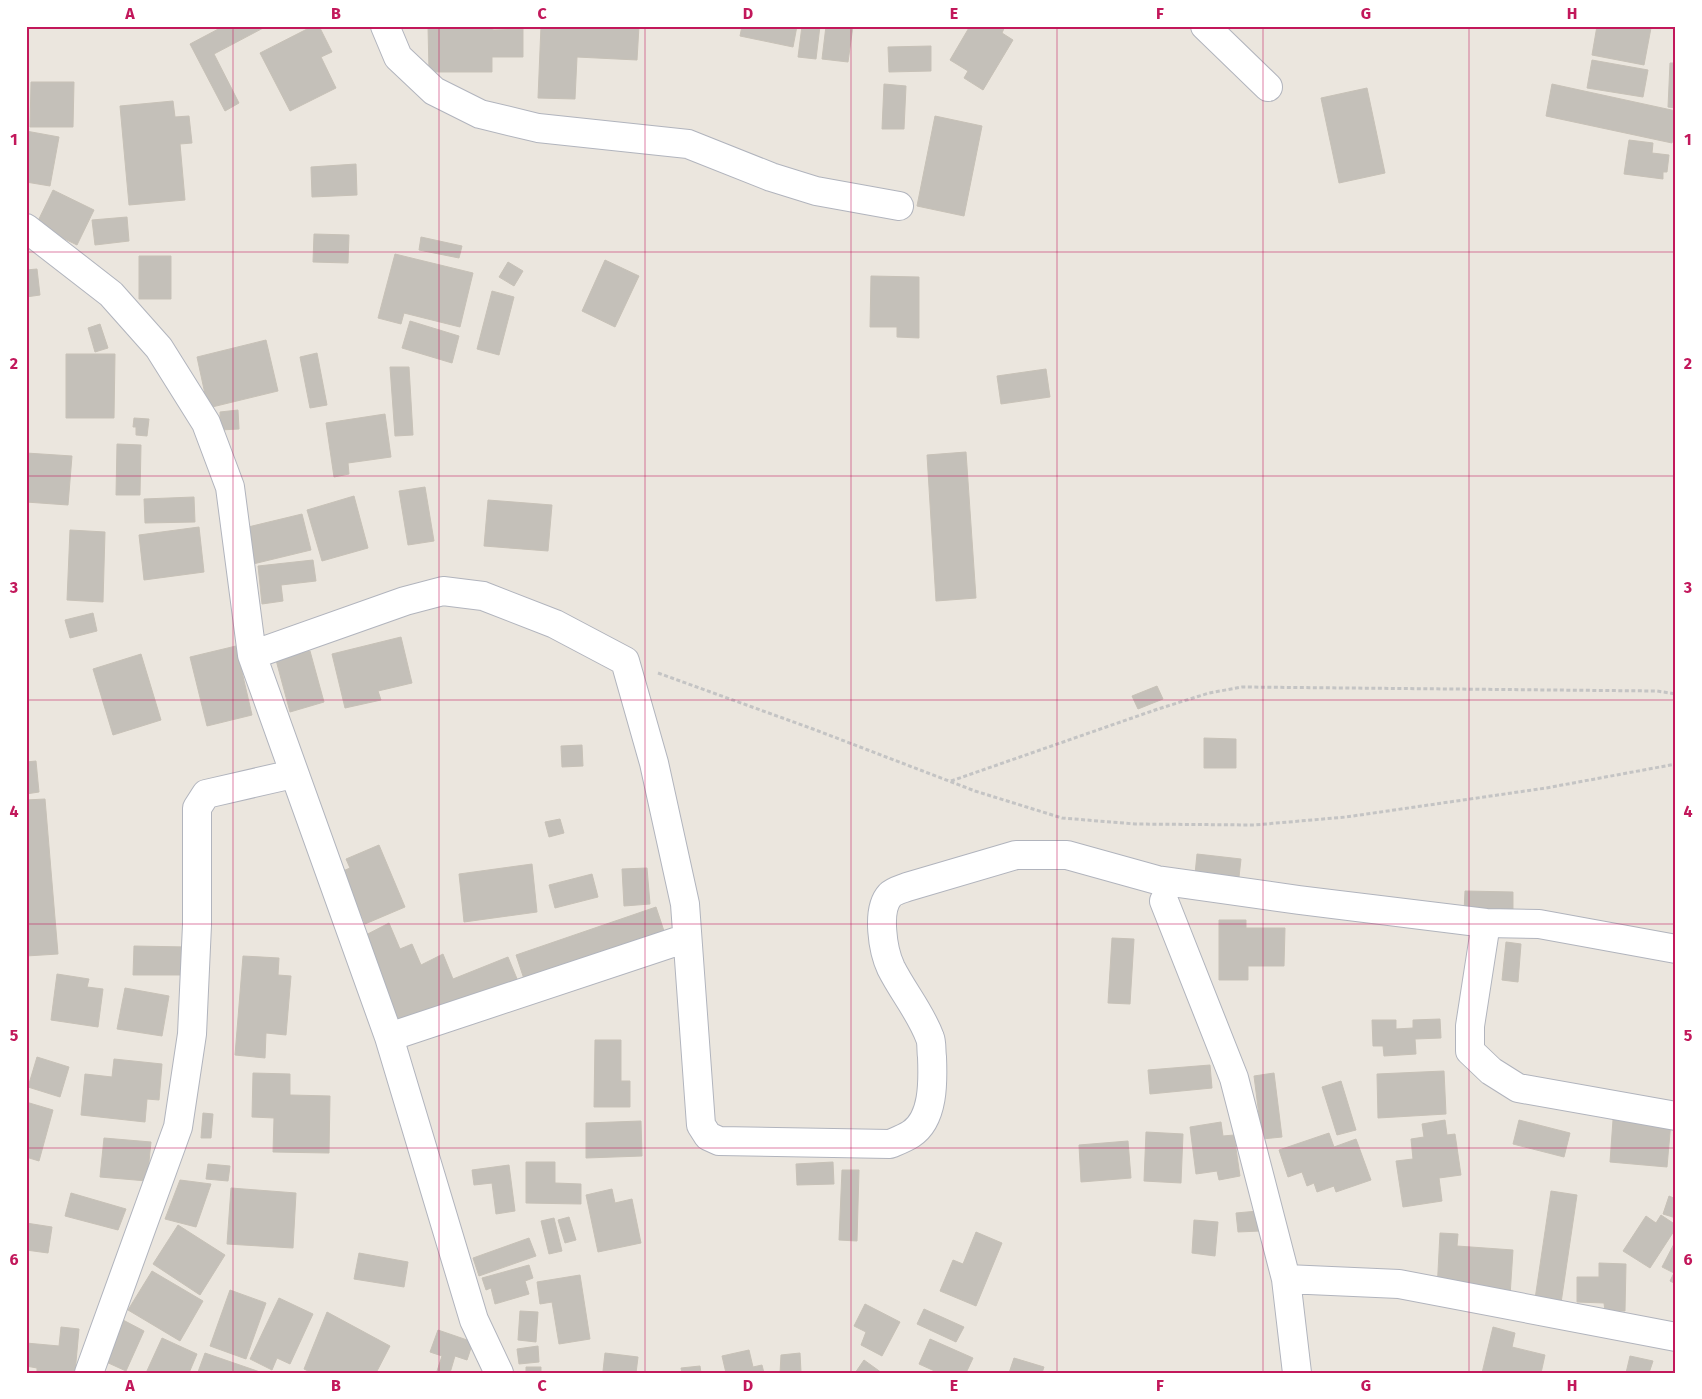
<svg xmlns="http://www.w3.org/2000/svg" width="1702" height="1399" font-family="'Fira Sans',sans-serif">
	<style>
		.building { fill: #c4c0b9; stroke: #c7c1b7 }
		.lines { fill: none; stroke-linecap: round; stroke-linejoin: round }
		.minor-casing { stroke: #b1b4bd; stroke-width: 30 }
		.path { stroke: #c4c4c4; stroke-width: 3; stroke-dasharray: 4 2.5; stroke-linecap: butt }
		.minor { stroke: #fff; stroke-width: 28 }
		.grid { fill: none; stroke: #c2185b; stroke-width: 1; stroke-opacity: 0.55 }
		.neatline { fill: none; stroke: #c2185b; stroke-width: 2 }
		.grid-label { font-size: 16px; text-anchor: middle; font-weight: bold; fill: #c2185b }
	</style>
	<rect width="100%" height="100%" fill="#ebe6de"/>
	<path class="building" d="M224 26H267L214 54 239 103 225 111 190 44Z
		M313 26H319L332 52 321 57 336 88 290 111 260 53Z
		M428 26H492L493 30 523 29V57H492V72H429Z
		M541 26H639L637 60 577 57 575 99 538 98Z
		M742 26H797L793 47 740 36Z
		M802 26H820L816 59 798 57Z
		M826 26H853L848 62 822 59Z
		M970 26H1005L1002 33 1013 40 983 90 964 78 968 71 950 60Z
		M1597 26 1651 28 1644 65 1592 55Z
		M931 46V71L889 72 888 47Z
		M1592 60 1648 70 1643 97 1587 88Z
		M1670 63H1676V108L1668 107Z
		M31 82H74L73 127H30Z
		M884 84 906 86 904 129H882Z
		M1552 84 1676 111V125L1672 143 1546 116Z
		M1367 88 1385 173 1339 183 1321 98Z
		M173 101 175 117 189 116 192 143 180 144 185 200 129 205 120 106Z
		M935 116 982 126 964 216 917 206Z
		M26 131 59 137 50 186 26 182Z
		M1629 140 1653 143 1652 153 1669 155 1667 172H1663V179L1624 174Z
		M356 164 357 195 312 197 311 167Z
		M53 190 94 210 77 245 36 225Z
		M127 217 129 241 95 245 92 220Z
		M314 234 349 235 348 263 313 262Z
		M421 237 462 246 459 258 419 250Z
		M395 254 473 273 460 327 404 313 401 324 378 318Z
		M139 256H171V299H139Z
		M605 260 639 276 615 327 582 311Z
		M508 262 523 271 514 286 499 277Z
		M37 269 40 295 26 297V270Z
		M871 276 919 277V338L897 337V327H870Z
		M492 291 514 297 499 355 477 349Z
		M410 321 459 336 452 363 402 348Z
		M100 324 108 348 95 352 88 328Z
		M266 340 278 391 208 408 197 357Z
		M317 353 327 405 310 408 300 357Z
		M66 354H115L114 418H66Z
		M390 367H409L413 435 395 436Z
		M1046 369 1050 397 1001 404 997 376Z
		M238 410 239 429 220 430V412Z
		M385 414 391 457 348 463 349 474 334 477 326 423Z
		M134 418 149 419 147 436 136 435V427H133Z
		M117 444 141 445 140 495H116Z
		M966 452 976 598 936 601 927 455Z
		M26 453 72 456 68 505 26 502Z
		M425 487 434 541 408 545 399 491Z
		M354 496 368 548 322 561 307 510Z
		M194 497 195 522 145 523 144 499Z
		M488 500 552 505 548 551 484 546Z
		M302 514 311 550 253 564 244 528Z
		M199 527 204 572 144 580 139 535Z
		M70 530 105 532 103 602 67 600Z
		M313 560 316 581 281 585 283 601 262 604 258 566Z
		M93 613 97 631 70 638 65 620Z
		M401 637 412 683 378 691 381 700 345 708 332 654Z
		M236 646 252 715 207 726 190 657Z
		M310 651 324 702 290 712 276 660Z
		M141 654 161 720 113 735 93 669Z
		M1157 686 1163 699 1138 709 1132 696Z
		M1204 738 1236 739V768H1204Z
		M582 745 583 766 562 767 561 746Z
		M36 761 39 792 26 794V762Z
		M45 799 58 954 26 956V800Z
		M560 819 564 833 549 837 545 822Z
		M379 845 405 907 365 924 343 871 350 868 346 859Z
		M1197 854 1241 859 1238 886 1195 874Z
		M532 864 537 912 464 922 459 874Z
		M647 868 650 904 624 906 622 869Z
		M592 874 598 897 555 908 549 885Z
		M1465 891 1513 892V912H1464Z
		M656 907 665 934 525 982 516 955Z
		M1219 920H1246V928H1285L1284 966H1248V980H1219Z
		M389 923 400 949 412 944 421 965 443 954 453 979 508 957 520 986 401 1029 360 938Z
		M1112 938 1134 939 1130 1004 1108 1003Z
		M1506 942 1521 944 1518 982 1502 980Z
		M134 946 187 947V975H133Z
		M243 956 279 958 278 975 291 976 286 1035 266 1033 265 1058 235 1055Z
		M57 974 89 979 87 987 103 989 98 1027 51 1020Z
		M125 988 169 996 162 1036 117 1029Z
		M1440 1019 1441 1038 1415 1039 1416 1054 1384 1056 1383 1046H1373L1372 1020H1396V1029L1413 1028V1020Z
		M595 1040H621V1081H630V1107H594Z
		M37 1057 69 1067 60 1097 28 1087Z
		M114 1059 162 1064 159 1100 147 1099 145 1122 81 1115 85 1074 112 1077Z
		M1210 1065 1212 1088 1150 1094 1148 1070Z
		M1444 1071 1446 1114 1378 1118 1377 1074Z
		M253 1073 290 1074V1095L330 1096 329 1153 273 1152 274 1118 252 1117Z
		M1274 1073 1282 1137 1262 1139 1254 1076Z
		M1341 1081 1356 1130 1337 1135 1322 1087Z
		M26 1102 53 1110 39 1161 26 1157Z
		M1614 1106 1672 1110 1667 1167 1610 1162Z
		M203 1113 213 1114 211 1138H201Z
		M1445 1120 1447 1135 1455 1134 1461 1175 1439 1178 1442 1201 1403 1207 1396 1161 1413 1159 1411 1139 1424 1137 1422 1124Z
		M1519 1120 1570 1133 1564 1157 1513 1144Z
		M641 1121 642 1156 586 1158V1123Z
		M1221 1122 1223 1136 1234 1135 1240 1176 1219 1180 1217 1171 1196 1174 1190 1127Z
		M1146 1132 1183 1134 1181 1183 1144 1181Z
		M1329 1133 1334 1147 1356 1139 1371 1180 1336 1192 1334 1186 1317 1192 1314 1183 1307 1186 1302 1172 1288 1177 1279 1150Z
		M104 1138 151 1142 147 1181 100 1177Z
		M1128 1141 1131 1178 1081 1182 1079 1145Z
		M526 1162H555V1183L581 1184V1204L526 1203Z
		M833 1162 834 1184 797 1185 796 1164Z
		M208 1164 230 1166 228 1181 206 1179Z
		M509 1165 515 1211 496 1214 492 1183 474 1185 472 1170Z
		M842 1170H859L857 1241 839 1240Z
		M180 1180 211 1184 196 1227 165 1219Z
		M231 1188 296 1193 293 1248 227 1244Z
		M612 1189 615 1203 632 1199 641 1243 598 1252 586 1195Z
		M1551 1191 1577 1195 1561 1303 1535 1299Z
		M71 1193 126 1209 118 1230 65 1216Z
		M1669 1196 1676 1199V1218L1663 1214Z
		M1258 1211 1260 1231 1238 1232 1236 1213Z
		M1661 1215 1676 1225V1228L1650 1268 1623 1251 1646 1216 1656 1223Z
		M569 1217 576 1240 565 1243 558 1220Z
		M554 1218 562 1251 549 1254 541 1221Z
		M1194 1220 1218 1222 1215 1256 1192 1253Z
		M26 1223 52 1227 48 1253 26 1250Z
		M178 1225 225 1255 200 1295 153 1264Z
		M976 1232 1002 1243 976 1306 940 1291 953 1260 963 1264Z
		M1440 1233 1458 1234 1457 1246 1513 1250 1510 1296 1437 1291Z
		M529 1238 536 1256 479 1276 473 1258Z
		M1676 1240V1284L1670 1281 1674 1273 1662 1267Z
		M359 1253 408 1262 404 1287 354 1279Z
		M1599 1263 1626 1264 1625 1311H1605L1604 1303 1577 1302V1277H1599Z
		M529 1265 533 1278 525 1281 529 1294 495 1304 491 1288 486 1290 482 1278Z
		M152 1271 203 1301 180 1341 128 1310Z
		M580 1275 590 1339 559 1344 552 1302 540 1304 537 1282Z
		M230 1290 266 1303 246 1359 210 1346Z
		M279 1298 313 1314 290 1364 277 1358 272 1370 250 1359Z
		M865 1304 900 1322 882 1356 861 1345 866 1332 854 1326Z
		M924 1309 964 1327 956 1342 917 1324Z
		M520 1311 538 1312 536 1342 518 1340Z
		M327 1312 390 1346 376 1373H312L304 1369Z
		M123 1320 144 1331 126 1371 104 1361Z
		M61 1327 79 1329 75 1373H37V1368L26 1366V1343L59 1346Z
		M1493 1327 1515 1333 1512 1347 1545 1355 1541 1373H1482Z
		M438 1330 473 1342 467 1360 455 1356 450 1373 437 1371 442 1356 430 1352Z
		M162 1338 197 1354 189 1373H146Z
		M930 1339 973 1358 966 1373H939L919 1364Z
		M538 1346 539 1362 519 1364 517 1349Z
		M749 1350 753 1367 762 1365 764 1373H726L722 1356Z
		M205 1353 260 1372 259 1373 198 1372Z
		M605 1353 638 1357 636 1373 603 1371Z
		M800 1353 801 1372 780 1373 781 1355Z
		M1630 1356 1653 1361 1649 1373H1626Z
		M1014 1358 1044 1367 1042 1373H1009Z
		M864 1360 882 1373H855Z
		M700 1366 701 1373H682L681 1368Z
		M526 1367H541V1373H526Z"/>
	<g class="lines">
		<g class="minor-casing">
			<path id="minor" d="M385 26 398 57 434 91 480 114 538 128 688 144 771 177 816 191 899 206
				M1205 26 1268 87
				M26 228 111 294 159 348 206 423 230 487 252 655 389 1037 474 1320 499 1373
				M252 655 405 601 443 591 483 596 555 624 625 661 654 763 685 904 701 1125 708 1136 719 1141 890 1144C897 1141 905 1138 911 1134 934 1119 933 1081 932 1057 931 1051 932 1043 930 1038 921 1013 903 992 891 968 883 951 876 910 890 895 894 891 902 889 907 887L1016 855H1067L1157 880 1299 900 1486 923 1539 924 1676 949
				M1164 901 1234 1078 1286 1279 1297 1373
				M1486 923 1470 1026V1051L1491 1071 1518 1088 1676 1116
				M389 1037 687 938
				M1286 1279 1399 1284 1676 1337
				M89 1373 178 1127 192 1034 197 925V808L206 794 293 774"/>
		</g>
		<path class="path" d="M658 673 813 729 975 791 1062 818 1135 824 1254 825 1346 817 1546 788 1676 764
			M951 781 1155 710 1209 693 1242 687 1657 691 1676 694"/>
		<use href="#minor" class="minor"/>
	</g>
	<path class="grid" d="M233 26V1373M439 26V1373M645 26V1373M851 26V1373M1057 26V1373M1263 26V1373M1469 26V1373M26 252H1676M26 476H1676M26 700H1676M26 924H1676M26 1148H1676"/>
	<rect width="1702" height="1399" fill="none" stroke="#ffffff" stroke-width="55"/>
	<rect x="28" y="28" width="1646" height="1344" class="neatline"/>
	<g class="grid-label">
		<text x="130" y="19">A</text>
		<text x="336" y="19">B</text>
		<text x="542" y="19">C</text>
		<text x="748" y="19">D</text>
		<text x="954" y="19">E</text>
		<text x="1160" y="19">F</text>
		<text x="1366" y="19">G</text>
		<text x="1572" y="19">H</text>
		<text x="14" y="145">1</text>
		<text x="1688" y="145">1</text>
		<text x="14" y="369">2</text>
		<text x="1688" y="369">2</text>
		<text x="14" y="593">3</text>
		<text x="1688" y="593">3</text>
		<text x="14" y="817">4</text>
		<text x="1688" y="817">4</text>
		<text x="14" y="1041">5</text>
		<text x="1688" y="1041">5</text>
		<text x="14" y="1265">6</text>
		<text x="1688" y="1265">6</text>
		<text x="130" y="1391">A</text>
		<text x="336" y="1391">B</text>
		<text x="542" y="1391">C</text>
		<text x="748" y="1391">D</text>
		<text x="954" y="1391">E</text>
		<text x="1160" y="1391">F</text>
		<text x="1366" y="1391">G</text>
		<text x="1572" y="1391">H</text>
	</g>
</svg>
